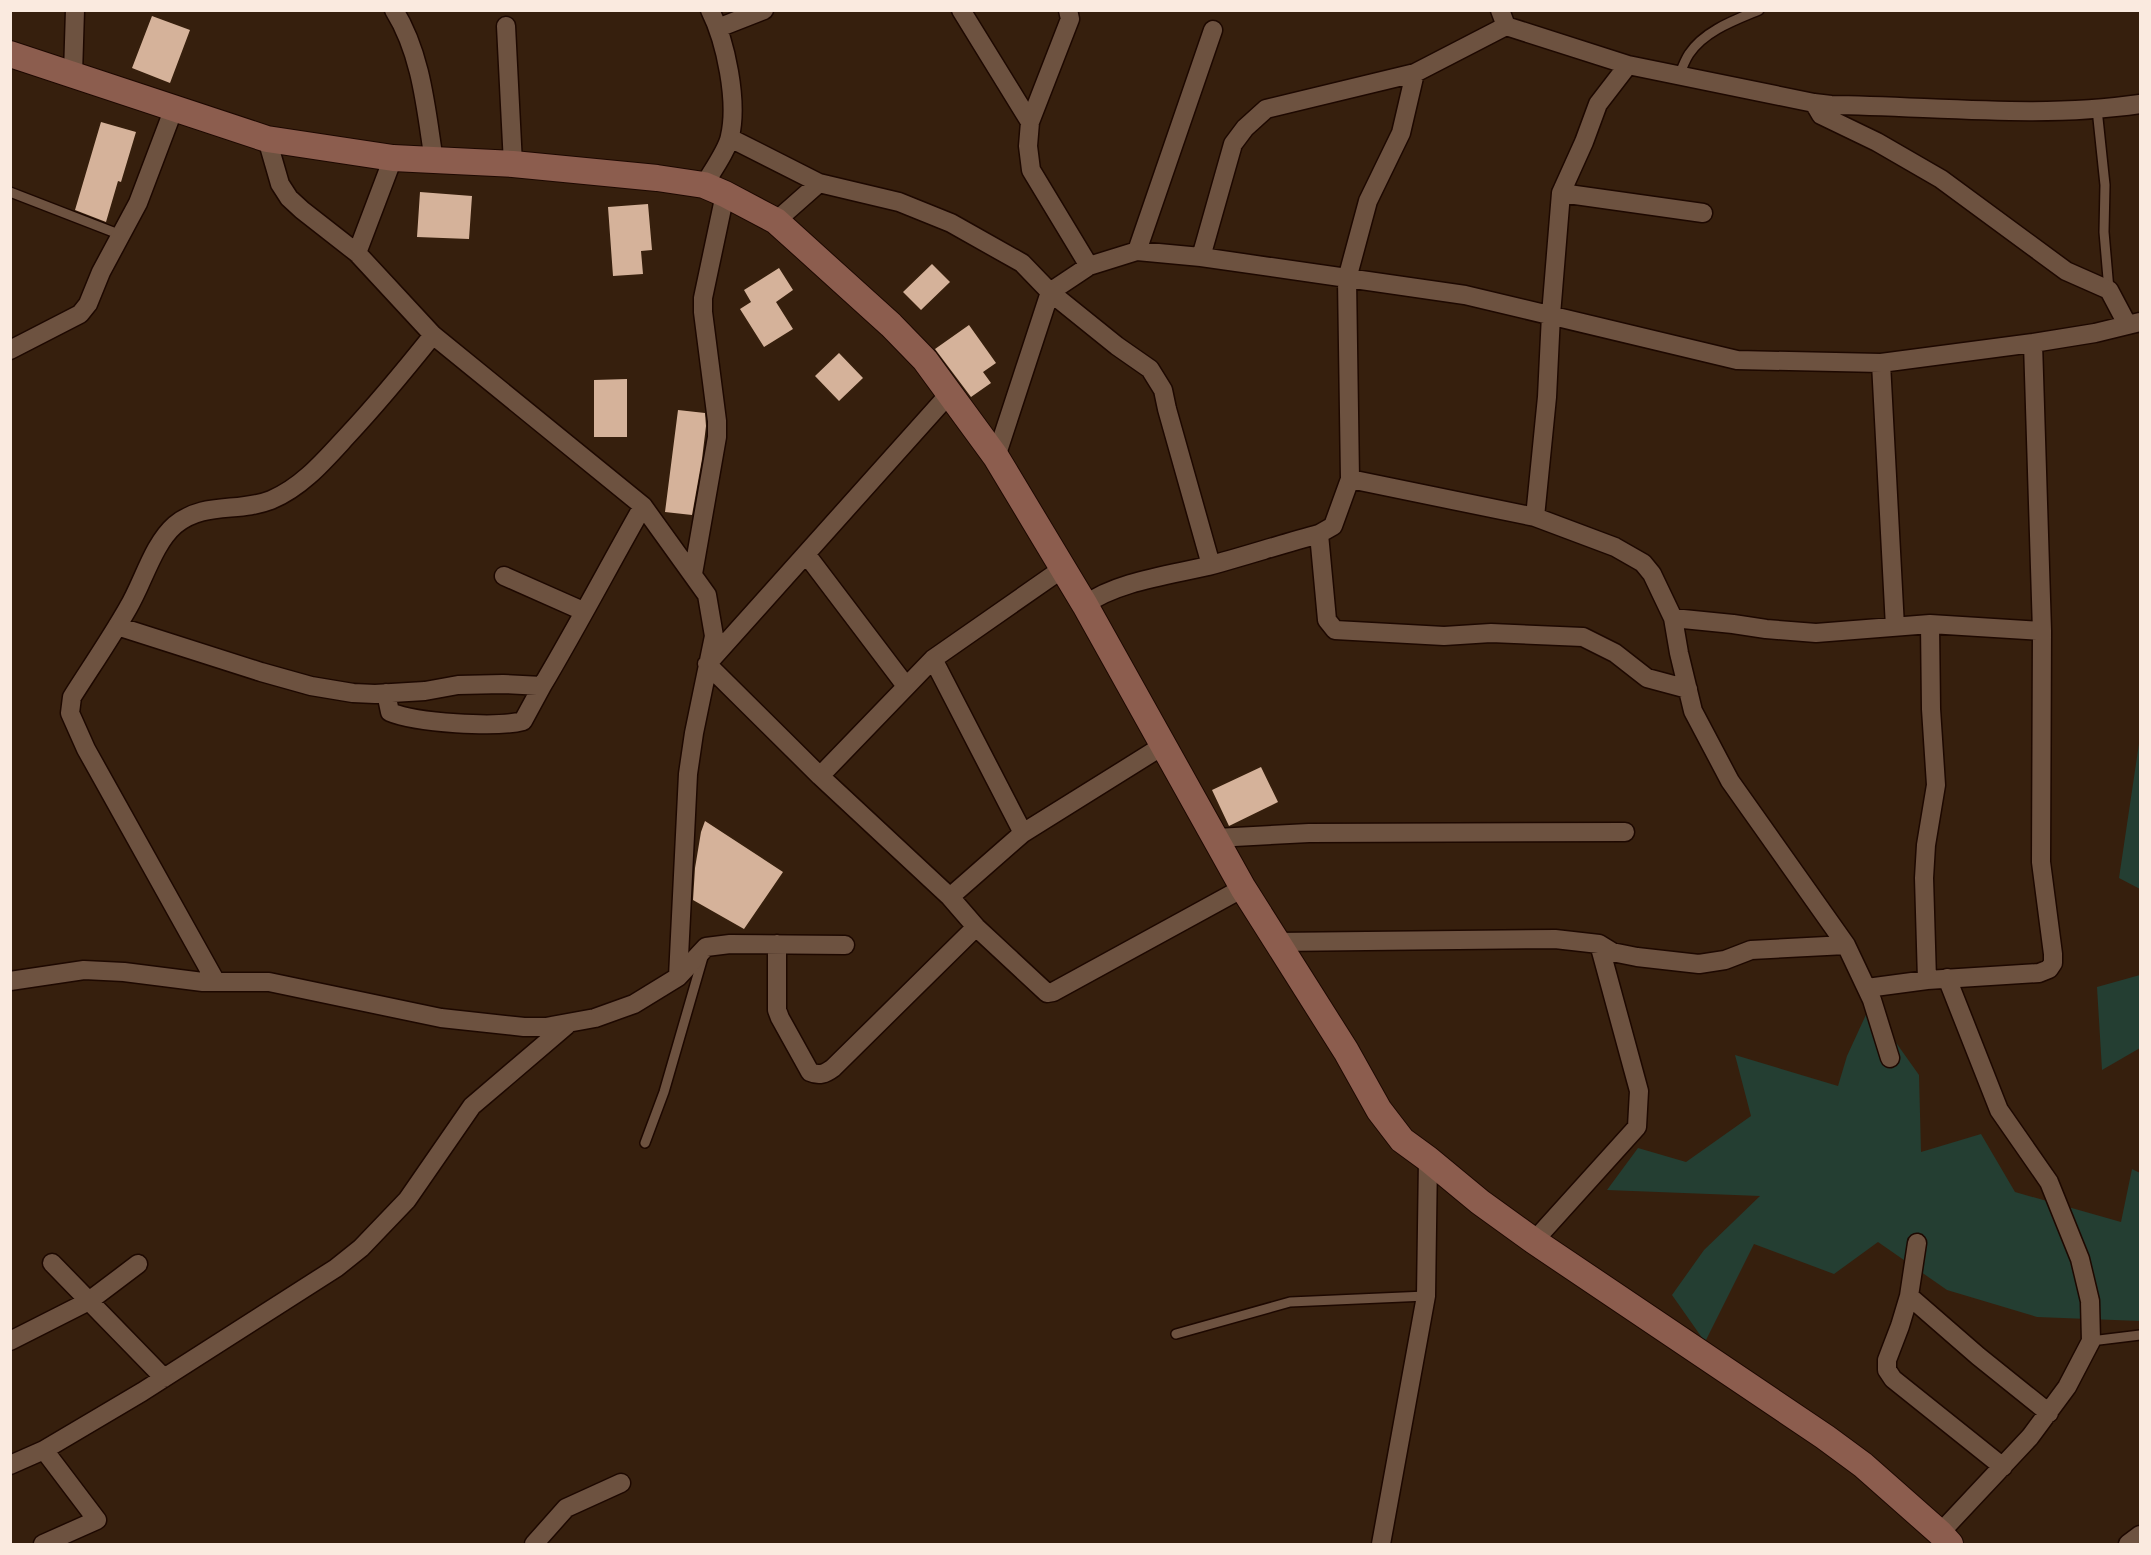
<svg xmlns="http://www.w3.org/2000/svg" width="2151" height="1555" font-family="Helvetica,sans-serif">
	<style>
		.green { fill: #243e32 }
		.building { fill: #d5b29a }
		.lines { fill: none; stroke-linecap: round; stroke-linejoin: round }
		.lane-casing { stroke: #1d0800; stroke-width: 12 }
		.street-casing { stroke: #1d0800; stroke-width: 21 }
		.secondary-casing { stroke: #1d0800; stroke-width: 28 }
		.lane { stroke: #6d5240; stroke-width: 9 }
		.street { stroke: #6d5240; stroke-width: 18 }
		.secondary { stroke: #8c5d4e; stroke-width: 26 }
	</style>
	<rect width="100%" height="100%" fill="#361f0d"/>
	<path class="green" d="M2140 737V889L2119 878Z
		M2140 975V1048L2102 1070 2097 987Z
		M1870 1006 1919 1075 1921 1152 1981 1134 2015 1192 2121 1222 2132 1169 2140 1173V1321L2037 1317 1947 1290 1878 1242 1834 1274 1754 1244 1705 1342 1672 1295 1704 1250 1760 1196 1607 1190 1638 1148 1686 1162 1751 1116 1735 1055 1838 1086 1847 1056Z"/>
	<path class="building" d="M152 16 190 30 170 83 132 68Z
		M101 122 136 132 121 182 118 181 106 222 75 210Z
		M420 192 472 196 469 239 417 237Z
		M648 204 652 250 641 251 643 274 613 276 608 207Z
		M932 264 950 282 921 310 903 292Z
		M779 268 793 290 776 302 793 329 764 347 740 309 751 302 744 290Z
		M969 325 996 363 983 372 991 383 971 397 935 349Z
		M839 353 863 378 839 401 815 376Z
		M627 379V437H594V380Z
		M678 410 705 413 706 426 702 459 692 515 665 512Z
		M1261 767 1278 802 1229 826 1212 790Z
		M705 821 783 872 744 929 693 900 695 868 701 832Z"/>
	<g class="lines">
		<g class="lane-casing">
			<path id="lane" d="M1679 76C1682 68 1685 60 1689 54 1704 31 1735 20 1759 10
				M2097 109 2105 185 2104 232 2109 290
				M10 192 121 235
				M645 1143 664 1092 703 957
				M1176 1334 1290 1302 1426 1296
				M2091 1341 2140 1335"/>
		</g>
		<g class="street-casing">
			<path id="street" d="M394 10C422 55 426 110 434 161
				M961 10 1030 122
				M1068 10 1070 19 1030 122 1028 146 1031 170 1089 266
				M1500 10 1506 26 1628 65 1814 103 1831 105C1934 106 2038 119 2140 104
				M506 26 513 164
				M718 28 764 10
				M73 74 75 10
				M1814 103 1821 115 1877 142 1941 179 2066 271 2109 290 2127 324
				M730 138 819 183
				M267 139 280 184 289 198 302 210 357 253 433 335 643 506 707 595 714 636 694 733 688 774 678 977
				M704 185C711 173 728 149 730 136 738 101 726 42 710 10
				M1561 193 1703 213
				M776 221 819 183 899 202 951 223 1022 263 1050 292 1117 346 1150 369 1163 390 1167 409 1211 565
				M1137 251 1213 30
				M357 253 393 158
				M1201 257 1233 144 1245 128 1266 109 1415 73 1506 26
				M10 350 80 314 88 304 101 272 138 203 174 108
				M1881 363 1895 627
				M996 457 1050 292 1089 266 1137 251 1201 257 1465 295 1737 360 1881 363 2033 343 2095 333 2140 322
				M1350 479 1535 517 1615 547 1643 563 1652 574 1673 618 1679 653 1693 711 1730 781 1846 945 1872 1000 1890 1058
				M1535 517 1547 397 1551 315 1561 193 1584 142 1598 104 1628 65
				M1319 534 1327 620 1335 630 1444 636 1491 633 1583 637 1615 653 1647 678 1688 689
				M806 554 906 686
				M693 574 717 437V421L703 312V298L725 194
				M504 576 583 611
				M1085 605C1115 582 1170 575 1208 566 1245 556 1282 544 1319 534L1333 526 1350 479 1347 279 1368 201 1401 133 1415 73
				M1673 618 1733 624 1766 629 1816 633 1930 624 2042 631
				M117 626 261 672 311 686 353 693 375 694 425 691 458 685 503 684 542 686C577 627 609 566 643 506
				M933 659 1023 833
				M710 661 950 393
				M707 664 820 776 950 897 976 927 1047 993 1053 992 1243 888
				M386 693 390 712C416 723 496 728 523 721L542 686
				M820 776 933 659 1062 569
				M1216 838 1309 833 1625 832
				M950 897 1023 833 1164 745
				M1276 942 1555 939 1599 944 1612 952 1637 957 1699 964 1725 960 1751 950 1846 945
				M777 944V1010L780 1018 810 1072C819 1076 825 1074 833 1068L976 927
				M1927 980 1924 878 1926 845 1936 785 1931 709 1930 624
				M10 981 84 970 124 972 203 982H269L441 1018 524 1027H546L595 1018 634 1004 678 977 706 947 730 944 845 945
				M216 982 86 749 70 713 72 697C91 667 111 638 128 608 143 583 153 544 175 525 204 501 238 513 271 500 302 487 324 461 347 436 377 404 405 370 433 335
				M1867 988 1927 980 2039 973 2049 969 2053 963V954L2041 862 2042 631 2033 343
				M1534 1241 1637 1127 1639 1091 1599 944
				M1917 1243 1909 1296 1900 1326 1887 1360V1370L1893 1379 2003 1467
				M52 1263 164 1378
				M1909 1296 1978 1356 2049 1413
				M10 1341 89 1301 138 1264
				M10 1465 44 1450 142 1392 336 1268 361 1248 407 1200 472 1106 567 1025
				M1940 1533 2030 1437 2067 1387 2091 1341 2090 1301 2080 1259 2049 1182 1999 1110 1947 978
				M43 1544 97 1520 44 1450
				M534 1544 566 1508 621 1483
				M1381 1544 1426 1296 1428 1159
				M2128 1544 2140 1535"/>
		</g>
		<g class="secondary-casing">
			<path id="secondary" d="M10 54 267 139 393 158 513 164 657 178 704 185 725 194 776 221 891 325 925 360 996 457 1085 605 1243 888 1346 1051 1379 1110 1402 1140 1428 1159 1480 1202 1534 1241 1825 1437 1863 1465 1940 1533 1950 1544"/>
		</g>
		<use href="#lane" class="lane"/>
		<use href="#street" class="street"/>
		<use href="#secondary" class="secondary"/>
	</g>
	<rect width="2151" height="1555" fill="none" stroke="#faeadf" stroke-width="24"/>
</svg>
